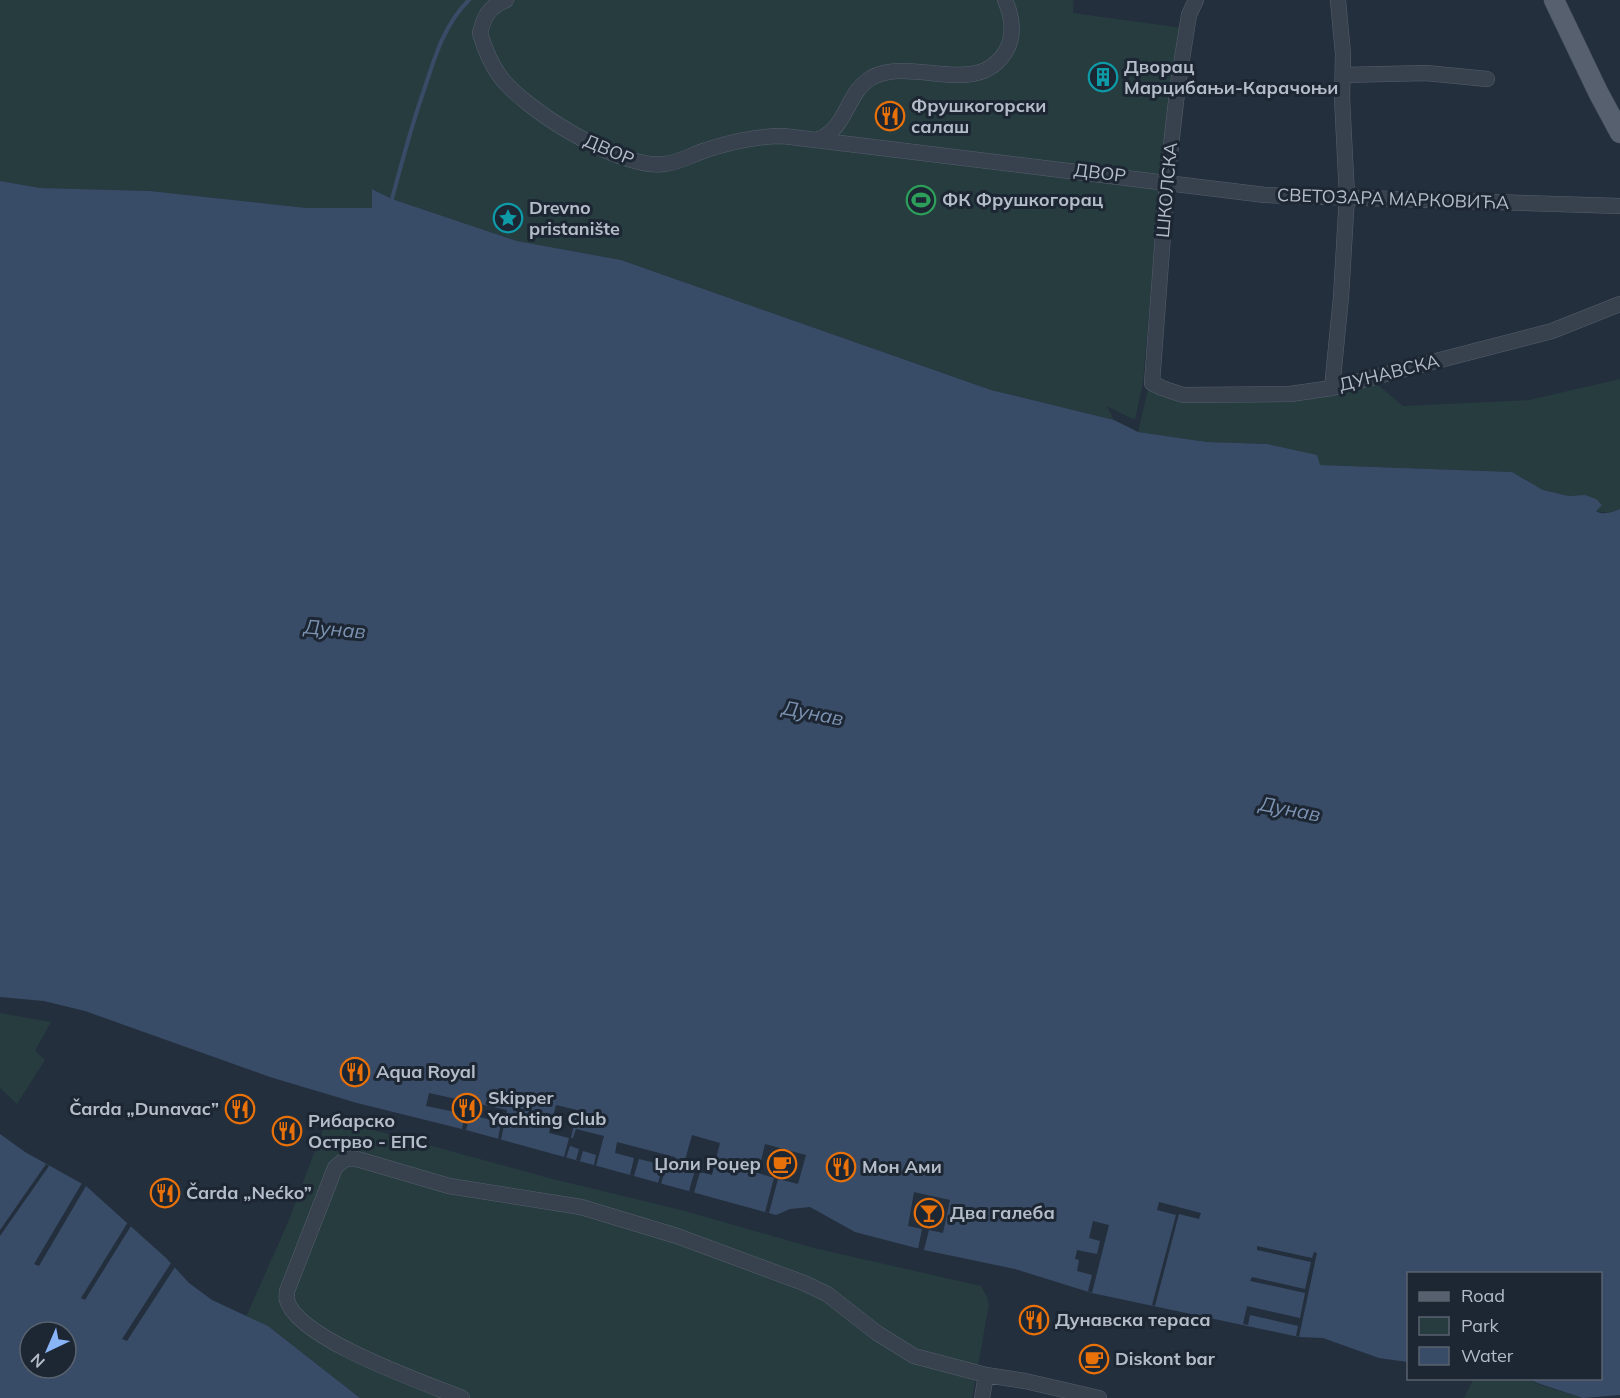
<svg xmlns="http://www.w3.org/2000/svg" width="1620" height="1398" font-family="Mulish,sans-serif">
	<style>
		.green { fill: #263c3f }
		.water { fill: #394c67; fill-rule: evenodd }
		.pier { fill: #242f3e }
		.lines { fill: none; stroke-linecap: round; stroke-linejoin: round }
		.stream { stroke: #394c67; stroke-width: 4 }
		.minor-casing { stroke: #565f6c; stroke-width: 16 }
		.major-casing { stroke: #414a57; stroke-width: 21 }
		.minor { stroke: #38414e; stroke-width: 15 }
		.major { stroke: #56606e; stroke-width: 20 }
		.labels { text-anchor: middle; stroke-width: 6; stroke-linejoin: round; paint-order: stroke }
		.poi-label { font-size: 18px; font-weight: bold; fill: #b4bcc9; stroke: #1d2633; text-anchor: start }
		.street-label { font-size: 18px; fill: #b4bcc9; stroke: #1d2633 }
		.water-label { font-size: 20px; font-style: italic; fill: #7c92b1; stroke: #1d2633 }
	</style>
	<rect width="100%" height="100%" fill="#242f3e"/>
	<path class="green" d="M0 0H1071L1074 1 1073 13 1183 28 1160 184 1143 382 1135 420 1107 406 1114 420 991 390 621 260 517 241 392 199 373 189 372 208H306L150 191 40 188 0 181Z
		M1620 379V509L1609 513 1596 511 1585 495 1569 496 1543 490 1512 472 1320 465 1267 444 1207 442 1138 432 1148 389 1175 396 1377 384 1403 406 1529 400Z
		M0 1013 51 1022 35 1051 45 1060 17 1104 0 1088Z
		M329 1118 549 1178 685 1211 814 1248 981 1286 987 1297 989 1305 972 1398H360L268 1326 246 1317 288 1222 326 1122Z
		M1474 1378 1529 1379 1540 1385 1583 1398H1464Z"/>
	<path class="water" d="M0 181 40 188 150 191 306 208H372V189L392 199 517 241 621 260 991 390 1114 420 1138 432 1207 442 1267 444 1317 455 1320 465 1512 472 1543 490 1569 496 1585 495 1596 499 1602 505 1596 511C1603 516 1612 512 1620 509V1395L1583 1398 1540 1384 1529 1379 1600 1378V1274H1408V1362L1379 1358 1323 1338 1299 1337 1092 1293 1015 1269 924 1250 855 1232 810 1207 790 1209 776 1215 466 1130 357 1103 270 1077 85 1011 44 1001 0 997Z
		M0 1134 25 1152 86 1186 166 1258 189 1283 212 1300 268 1326 360 1398H0ZM30 1332H66V1368H30Z"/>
	<path class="pier" d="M429 1093 507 1110 501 1140 498 1139 501 1122 470 1115 466 1130 462 1129 465 1114 426 1106Z
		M556 1105 577 1110 571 1138H573L576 1129 604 1136 596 1166 594 1165 596 1155 583 1151 580 1161 576 1160 579 1149 570 1146 566 1158 564 1157 569 1138 549 1133Z
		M692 1135 720 1143 712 1175 700 1172 694 1193 689 1191 695 1170 683 1167Z
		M617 1142 675 1157 672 1168 666 1167 661 1184 658 1183 663 1165 639 1159 634 1176 630 1175 634 1158 615 1153Z
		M765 1144 806 1155 798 1184 778 1179 769 1213 765 1212 774 1178 758 1173Z
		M46 1164 49 1166 0 1236V1230Z
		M82 1183 86 1186 39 1266 34 1264Z
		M914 1192 950 1200 943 1233 929 1230 924 1250 918 1249 922 1229 908 1226Z
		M1159 1202 1201 1213 1199 1219 1179 1214 1155 1306 1152 1305 1176 1215 1157 1210Z
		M1093 1221 1109 1225 1092 1293 1088 1291 1092 1275 1077 1271 1079 1260 1075 1259 1077 1250 1097 1254 1100 1241 1089 1238Z
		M128 1222 131 1226 85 1300 81 1298Z
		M1257 1246 1312 1258 1314 1252 1317 1253 1299 1337 1296 1336 1298 1326 1250 1315 1248 1325 1243 1324 1247 1306 1300 1318 1305 1293 1250 1281 1252 1277 1305 1289 1311 1262 1257 1250Z
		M171 1263 175 1267 127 1341 122 1339Z"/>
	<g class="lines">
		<path class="stream" d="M392 199C402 161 412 124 425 87 435 56 445 23 469 0"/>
		<g class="minor-casing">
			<path id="minor" d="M506 0C489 7 484 16 480 33 484 47 490 62 499 75 523 109 621 170 664 164 677 163 690 156 703 151 730 142 755 136 783 136L1265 195 1620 206
				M1196 0 1189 15 1178 84 1167 181 1152 383 1162 388 1183 395 1290 394 1332 388 1552 331 1620 304
				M1343 75 1426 73 1487 79
				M819 139C847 128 846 93 871 78 912 55 979 101 1007 49 1015 33 1012 16 1005 0
				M1332 388 1341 297 1347 196 1342 98 1343 54 1338 0
				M462 1398C425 1383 297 1339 287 1300 286 1297 287 1294 287 1291L335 1168C342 1161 346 1157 357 1159L449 1186 581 1207 677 1236 804 1283 827 1294 877 1333 914 1356 986 1375
				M982 1398 986 1375 1025 1381 1099 1398"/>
		</g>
		<g class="major-casing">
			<path id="major" d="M1554 0 1598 92 1620 133"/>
		</g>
		<use href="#minor" class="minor"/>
		<use href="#major" class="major"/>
	</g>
	<defs>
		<g id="building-ring" transform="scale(1.5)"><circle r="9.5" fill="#1d2633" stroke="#0f9aa8" stroke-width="1.5"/><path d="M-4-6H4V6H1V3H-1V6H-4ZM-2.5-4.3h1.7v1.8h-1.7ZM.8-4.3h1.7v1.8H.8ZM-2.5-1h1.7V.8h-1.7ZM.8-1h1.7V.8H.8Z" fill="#0f9aa8"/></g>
		<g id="restaurant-ring" transform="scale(1.5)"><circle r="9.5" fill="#1d2633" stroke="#e8710a" stroke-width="1.5"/><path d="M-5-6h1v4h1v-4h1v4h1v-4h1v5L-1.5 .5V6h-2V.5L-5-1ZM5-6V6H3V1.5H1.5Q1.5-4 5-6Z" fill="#e8710a"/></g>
		<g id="stadium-ring" transform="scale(1.5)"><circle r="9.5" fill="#1d2633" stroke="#2e9e5b" stroke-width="1.5"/><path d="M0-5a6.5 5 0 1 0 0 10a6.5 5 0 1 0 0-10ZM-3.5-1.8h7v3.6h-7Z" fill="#2e9e5b"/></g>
		<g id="sight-ring" transform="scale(1.5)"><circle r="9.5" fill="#1d2633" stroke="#0f9aa8" stroke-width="1.5"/><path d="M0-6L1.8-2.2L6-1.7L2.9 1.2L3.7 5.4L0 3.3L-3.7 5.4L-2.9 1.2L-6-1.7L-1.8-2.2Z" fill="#0f9aa8"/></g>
		<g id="cafe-ring" transform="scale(1.5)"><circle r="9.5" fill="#1d2633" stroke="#e8710a" stroke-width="1.5"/><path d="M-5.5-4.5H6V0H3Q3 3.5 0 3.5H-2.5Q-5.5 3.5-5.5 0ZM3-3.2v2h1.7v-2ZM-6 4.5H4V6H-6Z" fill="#e8710a"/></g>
		<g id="bar-ring" transform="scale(1.5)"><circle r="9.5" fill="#1d2633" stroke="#e8710a" stroke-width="1.5"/><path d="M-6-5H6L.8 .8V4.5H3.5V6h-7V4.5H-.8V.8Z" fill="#e8710a"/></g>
	</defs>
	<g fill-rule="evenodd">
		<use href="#building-ring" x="1103" y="77"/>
		<use href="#restaurant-ring" x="890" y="116"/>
		<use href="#stadium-ring" x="921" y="200"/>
		<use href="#sight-ring" x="508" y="218"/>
		<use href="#restaurant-ring" x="355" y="1072"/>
		<use href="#restaurant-ring" x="467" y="1108"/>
		<use href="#restaurant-ring" x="240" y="1109"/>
		<use href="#restaurant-ring" x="287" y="1131"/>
		<use href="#cafe-ring" x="782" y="1164"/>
		<use href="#restaurant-ring" x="841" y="1167"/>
		<use href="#restaurant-ring" x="165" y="1193"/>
		<use href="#bar-ring" x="929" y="1213"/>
		<use href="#restaurant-ring" x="1034" y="1320"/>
		<use href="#cafe-ring" x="1094" y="1359"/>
	</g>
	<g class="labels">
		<g class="poi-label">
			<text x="1124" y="73">Дворац<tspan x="1124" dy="21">Марцибањи-Карачоњи</tspan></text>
			<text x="911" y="112">Фрушкогорски<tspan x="911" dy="21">салаш</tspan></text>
			<text x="942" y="206">ФК Фрушкогорац</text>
			<text x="529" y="214">Drevno<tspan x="529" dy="21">pristanište</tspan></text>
			<text x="376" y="1078">Aqua Royal</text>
			<text x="488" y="1104">Skipper<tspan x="488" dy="21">Yachting Club</tspan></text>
			<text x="219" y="1115" text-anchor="end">Čarda „Dunavac”</text>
			<text x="308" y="1127">Рибарско<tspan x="308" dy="21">Острво - ЕПС</tspan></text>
			<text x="761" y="1170" text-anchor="end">Џоли Роџер</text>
			<text x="862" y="1173">Мон Ами</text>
			<text x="186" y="1199">Čarda „Nećko”</text>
			<text x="950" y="1219">Два галеба</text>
			<text x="1055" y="1326">Дунавска тераса</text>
			<text x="1115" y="1365">Diskont bar</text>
		</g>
		<g class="street-label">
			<text transform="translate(609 150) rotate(23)" y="6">ДВОР</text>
			<text transform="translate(1100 173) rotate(7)" y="6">ДВОР</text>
			<text transform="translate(1167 190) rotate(-85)" y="6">ШКОЛСКА</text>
			<text transform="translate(1393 199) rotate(2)" y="6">СВЕТОЗАРА МАРКОВИЋА</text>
			<text transform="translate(1389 373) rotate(-14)" y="6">ДУНАВСКА</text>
		</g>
		<g class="water-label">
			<text transform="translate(335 629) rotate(5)" y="7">Дунав</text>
			<text transform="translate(813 713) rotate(11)" y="7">Дунав</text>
			<text transform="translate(1290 809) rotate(11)" y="7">Дунав</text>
		</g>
	</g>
	<rect x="1407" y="1272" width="195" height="108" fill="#1d2633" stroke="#59626f" stroke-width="1.5"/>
	<rect x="1419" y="1292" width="30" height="9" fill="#56606e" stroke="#59626f" stroke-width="1.5"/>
	<text x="1461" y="1302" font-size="18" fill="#b4bcc9">Road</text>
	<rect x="1419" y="1317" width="30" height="18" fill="#263c3f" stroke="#59626f" stroke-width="1.5"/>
	<text x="1461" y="1332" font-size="18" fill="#b4bcc9">Park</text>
	<rect x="1419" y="1347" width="30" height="18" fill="#394c67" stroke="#59626f" stroke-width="1.5"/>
	<text x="1461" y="1362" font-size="18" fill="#b4bcc9">Water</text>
	<g transform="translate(48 1350) rotate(224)"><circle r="28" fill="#1d2633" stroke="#59626f" stroke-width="1.5"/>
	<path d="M0-4.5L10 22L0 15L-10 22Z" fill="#8ab4f8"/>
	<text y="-9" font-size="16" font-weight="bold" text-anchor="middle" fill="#b4bcc9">N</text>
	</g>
</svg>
